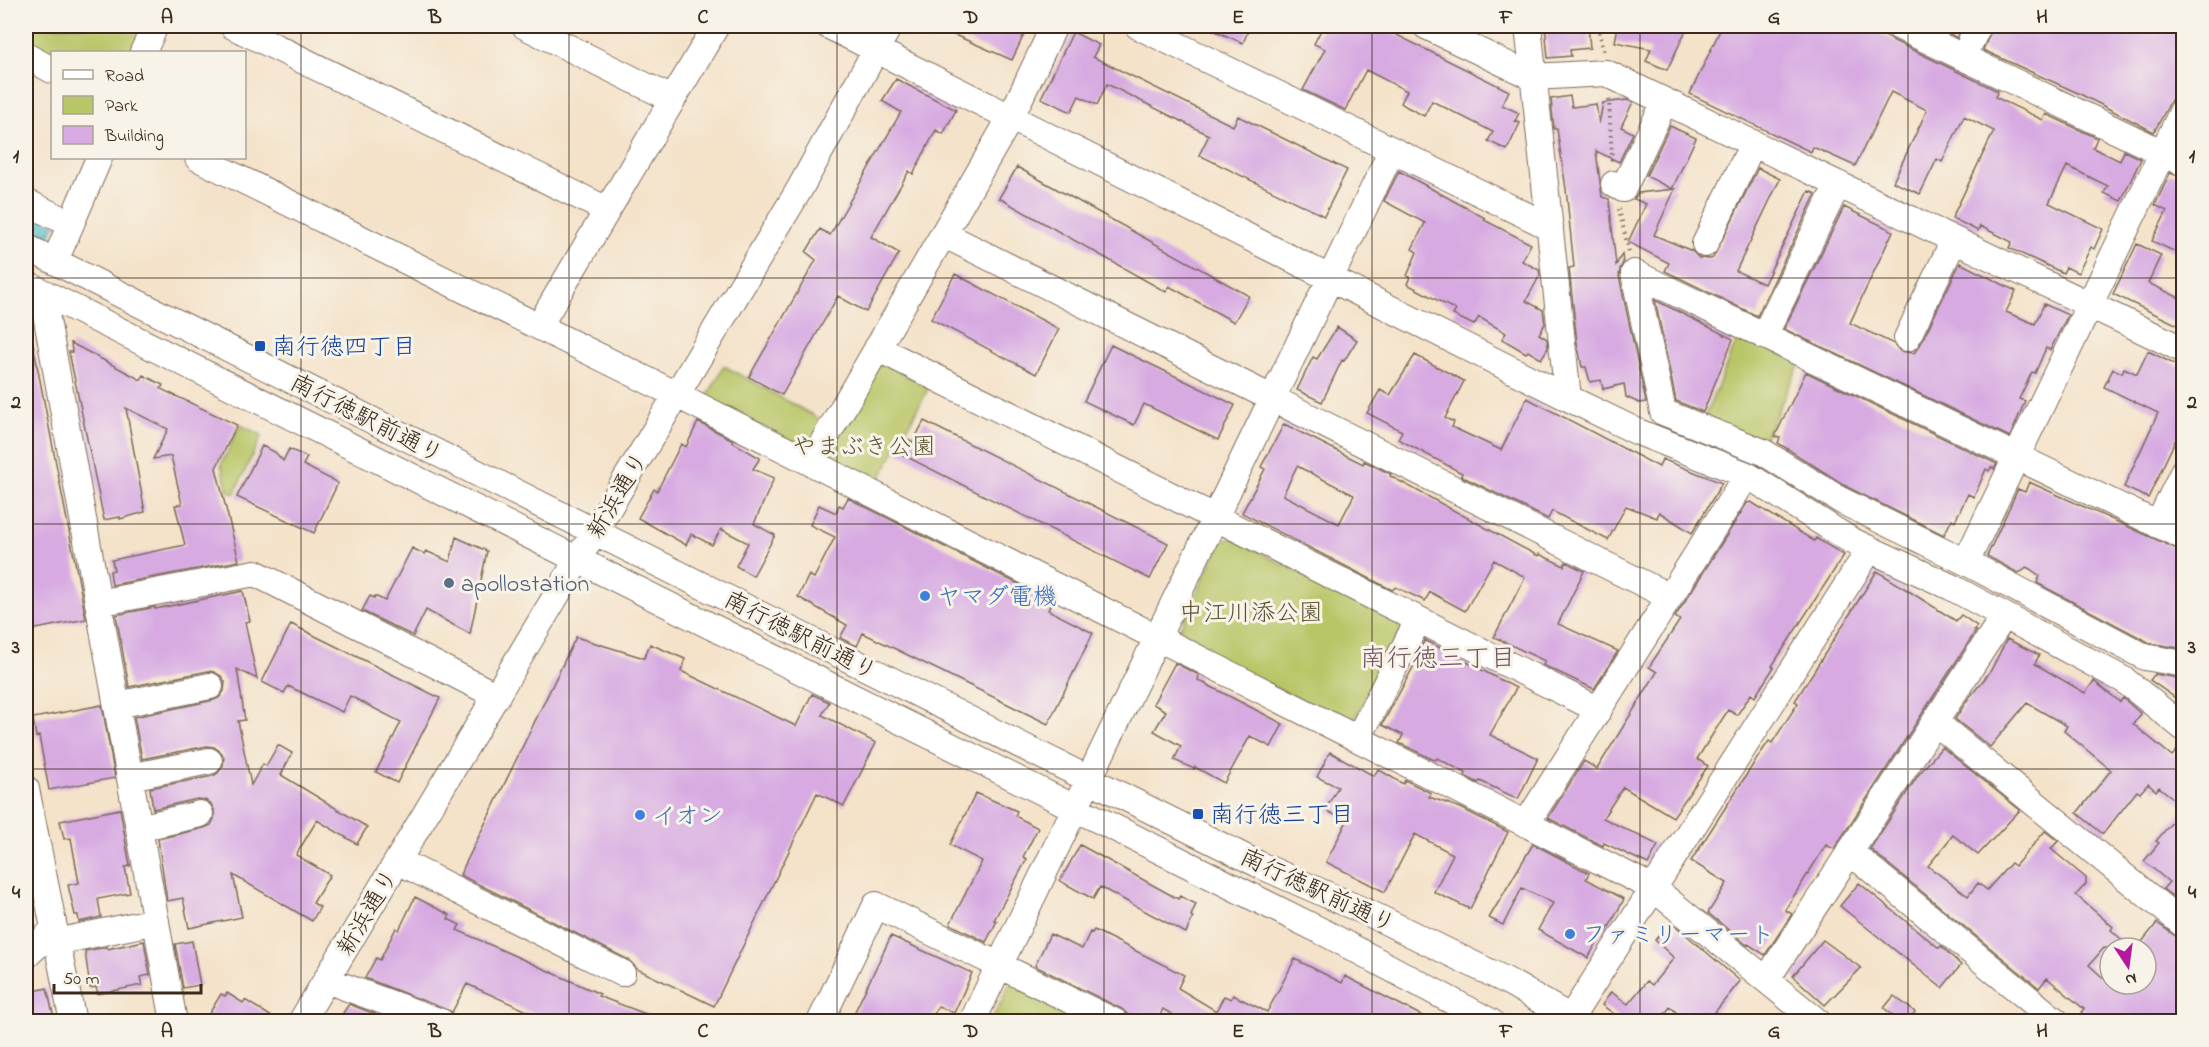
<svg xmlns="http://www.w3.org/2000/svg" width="2209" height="1047" font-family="'Indie Flower','Klee One',sans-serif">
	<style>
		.green { fill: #b9c668; stroke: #7a7843; stroke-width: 1.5 }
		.water { fill: #4ab6c6; stroke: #427072; stroke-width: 1.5 }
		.building { fill: #d7aae2; fill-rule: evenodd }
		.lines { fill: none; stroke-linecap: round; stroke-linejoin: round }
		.minor-casing { stroke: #7c6a5a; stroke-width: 28 }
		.path { stroke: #7c6a5a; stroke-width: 4; stroke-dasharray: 1.5 4.5; stroke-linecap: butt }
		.minor { stroke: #fff; stroke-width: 26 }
		.grid { fill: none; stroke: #3b2a1e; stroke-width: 1.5; stroke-opacity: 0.55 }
		.transit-dot { fill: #1a4fb4; stroke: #f7f3e8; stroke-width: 2 }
		.service-dot { fill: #5c6f8a; stroke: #f7f3e8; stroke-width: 2 }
		.shop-dot { fill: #3f7fe0; stroke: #f7f3e8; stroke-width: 2 }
		.labels { text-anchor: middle; stroke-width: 6; stroke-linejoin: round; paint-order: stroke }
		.transit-label { font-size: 24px; fill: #164399; stroke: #f7f3e8; text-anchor: start }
		.street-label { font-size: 24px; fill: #3b2a1e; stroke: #f7f3e8 }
		.park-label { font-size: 24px; fill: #5a5130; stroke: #f7f3e8 }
		.service-label { font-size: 24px; fill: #4e5e75; stroke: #f7f3e8; text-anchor: start }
		.shop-label { font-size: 24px; fill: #366cbe; stroke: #f7f3e8; text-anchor: start }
		.neighbourhood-label { font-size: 26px; fill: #725763; stroke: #f7f3e8 }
		.neatline { fill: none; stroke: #3b2a1e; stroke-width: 2 }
		.grid-label { font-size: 20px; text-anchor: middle; font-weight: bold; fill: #3b2a1e }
	</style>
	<rect width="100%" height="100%" fill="#f7f3e8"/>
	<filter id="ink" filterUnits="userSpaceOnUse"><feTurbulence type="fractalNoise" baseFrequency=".0167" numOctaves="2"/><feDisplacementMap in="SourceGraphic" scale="12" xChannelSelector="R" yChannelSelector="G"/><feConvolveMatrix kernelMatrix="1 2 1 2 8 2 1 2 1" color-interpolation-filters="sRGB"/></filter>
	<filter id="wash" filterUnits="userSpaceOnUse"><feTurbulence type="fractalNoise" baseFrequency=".008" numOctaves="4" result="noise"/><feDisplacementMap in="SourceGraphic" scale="24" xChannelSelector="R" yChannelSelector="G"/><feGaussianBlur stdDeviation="1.35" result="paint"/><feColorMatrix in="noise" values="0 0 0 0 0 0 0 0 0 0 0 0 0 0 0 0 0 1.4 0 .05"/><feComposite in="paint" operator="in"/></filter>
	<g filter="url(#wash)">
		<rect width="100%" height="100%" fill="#f4e2c9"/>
		<path class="green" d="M26 26H145L134 52H52V60L26 46Z
			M1739 335 1800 363 1762 444 1703 421Z
			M885 364 929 387 876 486 829 462 826 452 876 367Z
			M724 366 825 422 809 449 706 399Z
			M240 425 262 435 234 494 228 491 221 465Z
			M1232 538 1404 626 1351 726 1181 640 1180 628 1222 540Z
			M1018 982 1099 1022H991L1009 985Z"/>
		<path class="water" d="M26 209 56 224 49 238 26 226Z"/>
		<g id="blocks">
			<path class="building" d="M934 26H1028L1012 60Z
				M1204 26H1250L1243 43Z
				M1323 26H1379L1509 91 1502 105 1519 113 1515 121 1520 123 1507 150 1488 141 1493 132 1432 101 1424 116 1407 107 1401 103 1407 91 1366 70 1345 110 1303 90 1325 49 1314 44Z
				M1545 26H1588L1590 48 1570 50 1571 56 1548 58Z
				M1618 26H1688L1667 70 1646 61 1651 49 1615 42Z
				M1722 26H1876L1874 30 1892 40 1998 91 1995 97 2043 120 2046 114 2097 138 2093 148 2120 161 2124 151 2141 159 2121 201 2104 193 2108 186 2067 166 2049 203 2103 229 2094 249 2091 247 2078 273 2066 267 2063 273 2009 248 2012 242 1980 226 1978 231 1952 218 1994 131 1964 116 1942 162 1937 159 1920 194 1893 182 1927 110 1891 92 1855 166 1813 147 1811 152 1690 94Z
				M1954 26H1962L1957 38 1950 34Z
				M1993 26H2184V76L2154 132 2080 94 1983 50Z
				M1073 32 1099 45 1093 57 1233 126 1238 116 1347 170 1324 216 1199 155 1209 135 1107 84 1097 105 1079 96 1071 112 1041 98Z
				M896 79 956 110 943 134 936 130 913 174 909 171 871 237 899 253 866 312 838 296 782 395 749 377 816 260 806 252 820 229 830 235 901 112 882 101Z
				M1570 96 1572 107 1596 104 1599 124 1603 103 1627 100 1633 102 1621 127 1633 133 1619 162 1596 151 1602 197 1609 199 1616 265 1622 254 1623 263 1620 269 1619 276 1646 402 1639 403 1626 397 1624 384 1603 389 1601 380 1590 382 1586 367H1582L1577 343 1569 268 1574 267 1566 189 1557 129H1554L1551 99Z
				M1670 126 1696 138 1672 189 1646 176Z
				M1017 167 1249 296 1234 322 1169 286 1166 292 999 198Z
				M1758 168 1780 179 1736 271 1764 284 1809 191 1816 194 1757 316 1665 271 1669 263 1628 242 1646 204 1634 199 1638 193 1675 189 1654 235 1692 251 1699 258 1710 259 1713 258Z
				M1399 171 1485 218 1484 220 1531 244 1522 261 1539 270 1540 275 1526 301 1543 310 1545 324 1539 334 1547 339 1548 348 1541 359 1528 351 1526 353 1502 339 1506 333 1479 317 1474 325 1453 315 1456 310 1407 284 1410 277 1407 276 1417 252 1412 249 1425 223 1384 201Z
				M2170 173 2184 178V256L2152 241 2167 211 2155 205Z
				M1844 207 1893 231 1850 323 1894 344 1900 351 1914 353 1920 345 1960 263 2016 291 2006 312 2035 324 2044 304 2068 315 2050 350 2046 348 2035 373 2032 372 2019 399 2025 401 2010 437 1784 329Z
				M2137 244 2161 255 2148 283 2184 300V328L2113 294Z
				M955 274 1059 329 1036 374 931 319Z
				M1655 300 1733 339 1703 412 1676 401Z
				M1337 327 1357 340 1344 361 1342 360 1322 402 1297 390 1313 357 1317 359Z
				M71 343 141 380 143 375 163 385 161 389 237 425 216 468 239 561 112 585 110 571 114 570 112 560 185 545 175 505 182 504 171 456 153 459 168 429 126 408 145 512 120 519V517L104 520 69 352H72Z
				M33 344 86 619 26 631V345Z
				M1111 345 1235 405 1218 440 1144 404 1134 425 1084 401Z
				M2148 351 2184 369V422L2148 498 2124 487 2158 413 2104 387 2113 369 2122 373 2124 368 2137 374Z
				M1415 355 1464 381 1445 418 1454 422 1452 427 1501 450 1527 398 1659 467 1662 459 1722 483 1692 533 1659 512 1657 518 1626 506 1608 540 1552 511 1548 519 1461 476 1462 473 1398 439 1402 431 1367 413 1380 390 1390 395Z
				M1806 372 1997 464 1994 469 1991 467 1989 471 1986 469 1974 497 1968 494 1955 521 1952 519 1944 535 1849 488 1778 443 1780 438 1775 436Z
				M924 421 1168 543 1150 579 897 452 904 438 913 442Z
				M698 422 733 440 732 442 760 458 753 469 774 478 754 524 775 535 753 576 736 566 748 543 721 529 712 545 691 534 686 545 638 518 654 489 657 491 681 444 686 447Z
				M1284 424 1363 464 1364 461 1391 474 1390 476 1538 556 1539 554 1564 566 1566 562 1584 571 1558 624 1618 651 1594 689 1543 665 1545 661 1494 637 1525 577 1494 560 1465 611 1430 592 1425 601 1396 587 1392 590 1242 513 1265 469 1261 467ZM1297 466 1354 495 1339 524 1283 495Z
				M262 446 275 452 283 461 289 449 307 457 303 465 338 483 314 533 237 497Z
				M2029 482 2184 552V649L2150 643 2037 583 2040 576 2030 569 2026 567 2023 571 2018 573 1987 556 2018 489 2025 492Z
				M848 498 1052 601 1048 610 1093 633 1048 724 863 633 857 646 840 638 847 625 798 597 809 575 814 578 835 537 810 525 819 505 836 513 839 505 843 507Z
				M1751 502 1814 541 1816 538 1844 555 1772 666 1774 667 1755 697 1751 694 1737 715 1728 710 1697 759 1708 766 1673 817 1623 787 1603 818 1658 845 1648 864 1604 843 1603 846 1548 818 1584 761 1597 769 1657 672 1649 667 1680 620 1675 617 1747 503Z
				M456 537 487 551 470 634 426 610 413 636 362 611 370 596 374 598 375 596 385 601 412 548 424 554 426 551 450 562Z
				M1877 571 1956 621 1961 615 1977 626 1974 630 1976 631 1834 849 1826 845 1785 910 1792 914 1765 955 1748 944 1747 945 1708 913 1727 883 1691 861 1754 763 1769 741 1772 743 1798 703 1795 701Z
				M243 591 250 621 245 622 257 679 237 669 245 720 238 721 251 785 263 764 266 766 278 745 292 753 281 775 367 827 357 844 317 820 296 855 330 875 313 903 320 907 312 921 233 875 242 917 189 928 183 898 167 901 158 839 204 828 211 825 214 819V810L211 804 205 800 197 799 153 809 150 788 213 776 218 773 223 766 224 757 221 752 214 747 207 746 142 759 134 717 214 700 219 698 224 691 225 682 221 676 214 672 208 671 129 687 116 615 155 607V609Z
				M291 624 440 698 397 783 376 772 401 722 350 696 342 712 288 686 284 693 262 682Z
				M576 637 644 658 650 644 685 659 681 671 796 726 812 694 829 702 822 715 876 743 844 806 817 793 714 1006 637 969 629 960 460 875Z
				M2007 639 2039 655 2035 664 2085 693 2094 681 2120 702 2123 698 2141 714 2133 724 2172 756 2184 743V807L2159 787 2156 791 2148 784 2140 793 2137 791 2103 834 2077 813 2111 770 2064 731 2067 726 2027 703 1990 747 1955 719 1968 699 1990 672Z
				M1425 640 1516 688 1490 735 1538 758 1518 799 1480 781 1478 783 1465 776 1466 773 1437 758 1436 760 1432 759 1399 743 1403 735 1382 725 1418 658 1416 657Z
				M1175 663 1199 675 1198 680 1283 724 1271 747 1250 736 1224 783 1195 767 1194 769 1174 760 1181 746 1154 731 1166 711 1153 704Z
				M2155 674 2184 679V704L2150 680Z
				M102 705 115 778 49 790 39 736 36 737 33 718Z
				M1942 747 2020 810 1978 855 1953 835 1928 866 1968 896 1978 883 1987 890 2011 863 2015 866 2045 831 2058 841 2051 849 2086 878V884L2076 895 2113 927 2111 930 2131 948H2104L2089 965 2110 984H2146V948H2137L2157 923 2184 942V1022H2109L2101 1015 2095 1022H2092L2081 1012 2084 1009 2047 978 2039 988 1870 849 1919 774Z
				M1330 752 1374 776 1378 769 1403 784 1405 780 1431 793 1429 797 1461 808 1508 832 1470 909 1434 892 1453 854 1415 834 1385 892 1326 862 1347 821 1325 810 1338 787 1317 777Z
				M976 793 1017 811 1015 816 1038 828 1023 857 1027 859 994 920 997 921 986 942 950 924 982 861 950 845Z
				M2184 808V893L2182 892 2176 899 2163 889 2169 882 2144 861 2159 843 2156 841Z
				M120 809 130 866 125 867 130 893 98 899 101 917 79 922 78 915H75L68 885 79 883 71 838 64 839 60 821Z
				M1533 844 1589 873 1586 879 1624 899 1607 931 1604 930 1588 958 1538 930 1553 903 1522 888 1503 925 1489 918Z
				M1080 845 1178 899 1180 896 1196 904 1191 916 1193 917 1186 933 1100 887 1093 899 1060 881Z
				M1859 883 1939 948 1941 946 1961 965 1942 988 1840 906Z
				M415 897 450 915 448 919 460 925 457 930 600 994 598 996 662 1020V1022H533L536 1015 467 984 452 1012 365 978 376 958 380 960 396 928 399 930Z
				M1671 922 1740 981 1711 1017 1705 1012 1697 1022H1688L1670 1007 1659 1022H1625L1602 1005 1611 992 1628 1004 1647 981 1652 985 1674 958 1655 940Z
				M1094 930 1184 975 1178 988 1216 1011 1224 996 1231 999 1233 995 1267 1012 1295 959 1342 983 1345 976 1434 1022H1185L1163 1009 1157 1022H1143L1128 1015 1122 1009 1035 966 1050 934 1082 949 1090 932 1092 933Z
				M891 936 972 973 954 1013 938 1006 930 1022H850Z
				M1823 940 1861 968 1825 1005 1793 976Z
				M144 941 150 975 140 977 142 985 98 994 96 987 90 988 85 951 107 947V949Z
				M192 941 200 985 183 988 175 944Z
				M47 988 55 1022H26V993Z
				M227 993 243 1003 245 1000 280 1022H204L221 994 225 996Z
				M1894 996 1915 1012 1907 1022H1901L1884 1008Z
				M349 1004 375 1014 372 1022H337Z"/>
		</g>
	</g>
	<g filter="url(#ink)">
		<use href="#blocks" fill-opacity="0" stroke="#7c6a5a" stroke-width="1.5"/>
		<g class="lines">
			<g class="minor-casing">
				<path id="minor" d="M233 26 607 210
					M525 26 672 99
					M829 26 1568 398 1638 432 1747 475 1850 540 1951 587 2124 680 2184 728
					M1138 26 1550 227
					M1426 26 1533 77 1606 73 2184 350
					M1528 26 1568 398
					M1898 26 2184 163
					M1971 41 1978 26
					M143 52 155 26
					M26 56 52 70
					M198 158 677 395 1653 888 1818 1022
					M1614 184 1623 189 1665 101
					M26 202 71 224
					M943 234 1670 597
					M1705 244 1753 143
					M26 247 1262 866 1375 916 1507 981 1578 1022
					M55 261 99 158
					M1634 273 1663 412 1763 452 1842 501 1966 562 2145 657 2184 664
					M1634 273 2184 537
					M26 284 1327 934 1491 1022
					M42 292 174 1022
					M539 326 716 26
					M1764 336 1838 184
					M1907 338 1954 240
					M877 348 1599 710
					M811 463 1011 117 1054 26
					M2158 525 2184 470
					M1966 562 2184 108
					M98 603 255 573 497 696
					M117 705 210 686
					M1935 722 2184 925
					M1358 739 1418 620
					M130 777 209 761
					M26 789 73 1022
					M1526 824 1747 475
					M139 828 200 814
					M1850 852 2057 1022
					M398 861 622 973
					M56 942 156 921
					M26 956 53 930
					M1767 979 2004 616
					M326 980 441 1022
					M301 1022 799 190 889 26
					M820 1022 876 905 1115 1022
					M972 1022 1392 150
					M1568 1022 1870 549"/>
			</g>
			<path class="path" d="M1598 26 1604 53
				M1609 99 1612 161
				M1619 209 1629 252"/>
			<use href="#minor" class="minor"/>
		</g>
	</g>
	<path class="grid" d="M301 26V1022M569 26V1022M837 26V1022M1104 26V1022M1372 26V1022M1640 26V1022M1908 26V1022M26 278H2184M26 524H2184M26 769H2184"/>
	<g class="transit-dot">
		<rect x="254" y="340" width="12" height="12" rx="3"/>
		<rect x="1192" y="808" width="12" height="12" rx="3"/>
	</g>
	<circle class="service-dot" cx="449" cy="583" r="6"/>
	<g class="shop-dot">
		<circle cx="925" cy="596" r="6"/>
		<circle cx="640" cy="815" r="6"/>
		<circle cx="1570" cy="934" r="6"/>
	</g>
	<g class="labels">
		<g class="transit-label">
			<text x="272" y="354">南行徳四丁目</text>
			<text x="1210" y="822">南行徳三丁目</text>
		</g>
		<g class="street-label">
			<text transform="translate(367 418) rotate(27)" y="8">南行徳駅前通り</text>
			<text transform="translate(617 495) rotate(-59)" y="8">新浜通り</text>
			<text transform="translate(801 635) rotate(27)" y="8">南行徳駅前通り</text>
			<text transform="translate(1318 890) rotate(25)" y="8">南行徳駅前通り</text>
			<text transform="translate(367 912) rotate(-59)" y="8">新浜通り</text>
		</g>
		<g class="park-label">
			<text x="864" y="454">やまぶき公園</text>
			<text x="1251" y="620">中江川添公園</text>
		</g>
		<g class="service-label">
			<text x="461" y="591">apollostation</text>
		</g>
		<g class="shop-label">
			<text x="937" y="604">ヤマダ電機</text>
			<text x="652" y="823">イオン</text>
			<text x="1582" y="942">ファミリーマート</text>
		</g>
		<g class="neighbourhood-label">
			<text x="1438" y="666">南行徳三丁目</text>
		</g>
	</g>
	<rect width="2209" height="1047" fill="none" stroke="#f7f3e8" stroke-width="66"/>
	<rect x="51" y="51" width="195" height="108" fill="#f7f3e8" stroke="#aca397" stroke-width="1.5"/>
	<rect x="63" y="70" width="30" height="9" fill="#ffffff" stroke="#aca397" stroke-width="1.5"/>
	<text x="105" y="81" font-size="18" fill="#3b2a1e">Road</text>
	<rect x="63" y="96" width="30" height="18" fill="#b9c668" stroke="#aca397" stroke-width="1.5"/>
	<text x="105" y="111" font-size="18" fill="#3b2a1e">Park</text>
	<rect x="63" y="126" width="30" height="18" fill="#d7aae2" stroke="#aca397" stroke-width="1.5"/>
	<text x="105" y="141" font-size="18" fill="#3b2a1e">Building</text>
	<g transform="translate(2128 966) rotate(167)"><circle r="28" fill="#f7f3e8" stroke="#aca397" stroke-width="1.5"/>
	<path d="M0-4.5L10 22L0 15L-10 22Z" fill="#b5179e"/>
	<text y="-9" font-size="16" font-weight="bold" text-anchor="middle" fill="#3b2a1e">N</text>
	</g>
	<path d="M54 984v9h147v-9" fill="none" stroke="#3b2a1e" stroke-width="3"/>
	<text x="63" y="984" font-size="18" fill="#3b2a1e" stroke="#f7f3e8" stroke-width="4.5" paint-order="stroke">50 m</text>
	<rect x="33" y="33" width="2143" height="981" class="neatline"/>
	<g class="grid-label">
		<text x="167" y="23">A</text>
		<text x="435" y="23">B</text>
		<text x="703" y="23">C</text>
		<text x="971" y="23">D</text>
		<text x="1238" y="23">E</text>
		<text x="1506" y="23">F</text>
		<text x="1774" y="23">G</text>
		<text x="2042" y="23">H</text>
		<text x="16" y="162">1</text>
		<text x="2192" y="162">1</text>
		<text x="16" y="408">2</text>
		<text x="2192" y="408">2</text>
		<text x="16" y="653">3</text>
		<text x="2192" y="653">3</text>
		<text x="16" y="898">4</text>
		<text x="2192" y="898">4</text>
		<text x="167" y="1037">A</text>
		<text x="435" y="1037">B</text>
		<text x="703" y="1037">C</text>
		<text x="971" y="1037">D</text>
		<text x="1238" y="1037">E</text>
		<text x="1506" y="1037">F</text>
		<text x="1774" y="1037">G</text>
		<text x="2042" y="1037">H</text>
	</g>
</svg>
